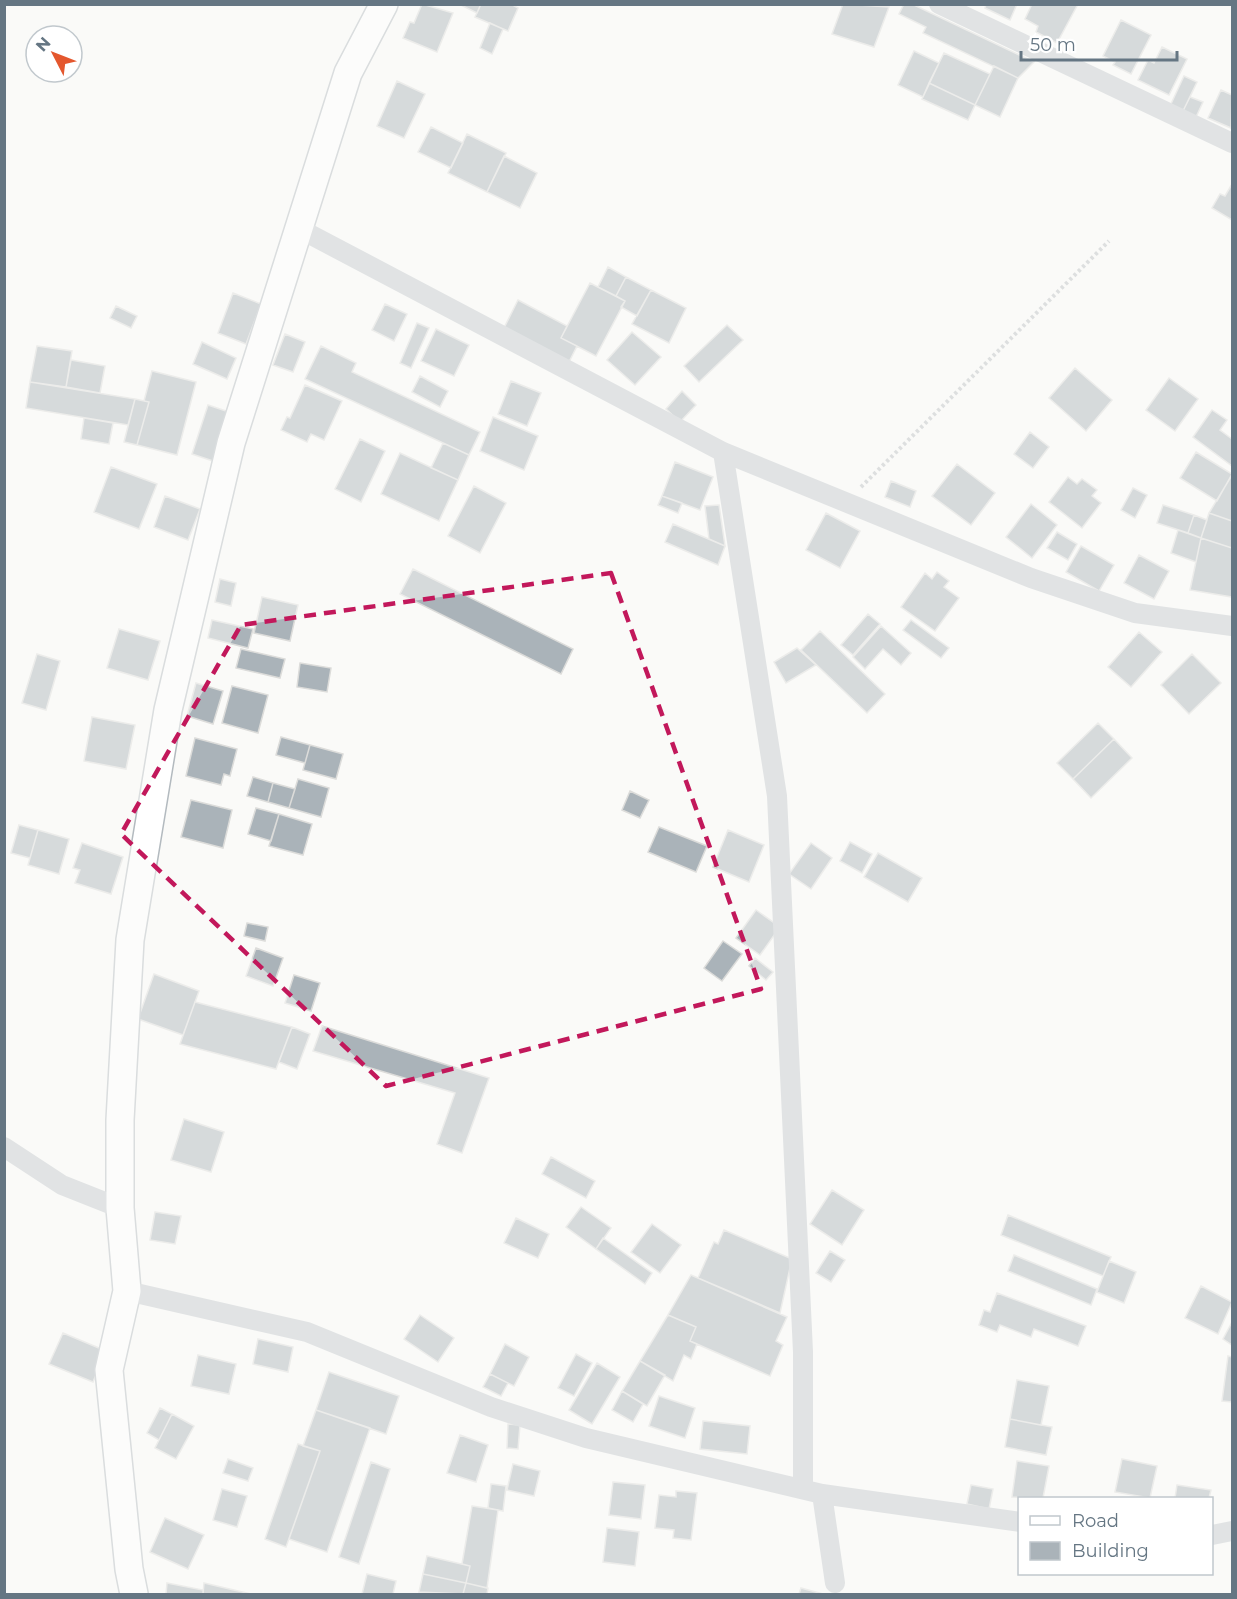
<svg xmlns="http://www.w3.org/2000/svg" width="1237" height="1599" font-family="Montserrat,sans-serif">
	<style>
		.building { fill: #aab3b9; stroke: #dcdcda; stroke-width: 1.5 }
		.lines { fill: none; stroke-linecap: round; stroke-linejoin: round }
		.secondary-casing { stroke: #b3babf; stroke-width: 30 }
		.path { stroke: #bbbfc2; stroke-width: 4; stroke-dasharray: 3 3; stroke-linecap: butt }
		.street { stroke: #c3c8cc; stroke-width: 20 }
		.secondary { stroke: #fff; stroke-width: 27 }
		.marked { fill: none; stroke: #c2185b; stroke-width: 4.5; stroke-dasharray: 12 8; stroke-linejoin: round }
	</style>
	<rect width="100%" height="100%" fill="#fafaf8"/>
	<path class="building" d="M422 4 453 13 437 52 403 38 410 22 414 23Z
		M459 4H481L477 13Z
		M481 4H511L518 8 508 31 475 17Z
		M843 4 889 7 874 47 832 34Z
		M904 4H912L1034 62 1018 78 923 33 926 27 899 14Z
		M986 4H1017L1010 20 985 8Z
		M1032 4H1078L1057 43 1036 32 1038 26 1025 19Z
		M1121 20 1151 35 1131 74 1113 65 1115 62 1103 56Z
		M490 23 503 29 492 54 480 48Z
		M1162 47 1187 59 1169 95 1138 80 1148 60 1154 63Z
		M914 51 939 63 923 97 898 85Z
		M944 53 990 74 975 105 929 83Z
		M994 66 1018 78 1000 117 975 105Z
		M1184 76 1197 82 1183 111 1170 106Z
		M397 81 425 94 404 138 377 126Z
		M929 83 975 105 968 120 922 99Z
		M1221 90 1232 95 1231 128 1208 118Z
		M1190 97 1203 102 1196 117 1183 111Z
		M431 127 463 143 451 168 418 152Z
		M467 134 506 153 487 192 448 173Z
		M504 156 537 173 520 208 487 192Z
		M1232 184V220L1212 208 1220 194 1225 196Z
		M608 267 626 277 616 296 598 287Z
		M626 277 651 290 637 316 621 307 625 301 616 296Z
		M590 283 625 301 596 356 561 338Z
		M651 290 686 308 669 343 632 324Z
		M233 293 261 304 246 344 218 333Z
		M518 300 567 326 561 338 577 346 568 364 503 330Z
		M385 304 407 314 394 341 372 330Z
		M116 306 137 316 131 328 110 318Z
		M417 323 429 328 411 368 400 363Z
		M727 325 743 340 699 382 684 366Z
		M436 329 469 345 454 376 421 361Z
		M632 332 661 357 635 385 607 360Z
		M285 334 305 342 293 372 273 365Z
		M202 342 236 358 227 379 193 364Z
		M37 346 72 351 66 387 30 382Z
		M321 346 356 363 352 372 480 432 469 455 305 379Z
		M71 360 105 366 100 393 66 387Z
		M1075 368 1112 400 1086 431 1049 398Z
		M152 371 196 382 177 455 137 445 149 402 144 401Z
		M420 376 448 391 440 407 412 392Z
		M1169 378 1198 399 1175 431 1146 410Z
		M511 381 541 393 527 426 498 414Z
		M30 382 135 399 128 425 26 408Z
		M305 385 342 401 324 440 311 434 307 442 281 430 287 417 290 418Z
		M682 391 696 405 680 422 666 409Z
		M135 399 149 402 137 445 124 442Z
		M208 405 229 412 213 461 192 454Z
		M1212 410 1227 420 1220 430 1232 439V466L1193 437Z
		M493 417 538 436 524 470 480 451Z
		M84 418 113 423 109 444 81 439Z
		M1030 432 1049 447 1033 468 1014 454Z
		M360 439 385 451 361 502 335 489Z
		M443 443 469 455 458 480 431 468Z
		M1196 452 1232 474 1217 501 1180 478Z
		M400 453 458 480 439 521 381 494Z
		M675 462 713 477 700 510 662 496Z
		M957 464 995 493 971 525 932 496Z
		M111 467 157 484 139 529 94 512Z
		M1232 475V521L1209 513Z
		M1068 477 1077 484 1082 479 1097 490 1092 496 1101 503 1082 528 1049 502Z
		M891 481 916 491 910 507 885 497Z
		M474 486 506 503 480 553 448 536Z
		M1133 488 1147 495 1135 518 1121 510Z
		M165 496 200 509 188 540 154 527Z
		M662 496 682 503 678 513 658 505Z
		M1031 504 1057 525 1032 558 1006 537Z
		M719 505 725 546 709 539 705 506Z
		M1163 505 1194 515 1188 533 1157 523Z
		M826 513 860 531 840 568 806 550Z
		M1209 513 1232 521V548L1201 538Z
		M1194 515 1207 520 1201 538 1188 533Z
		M673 524 725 546 718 565 665 542Z
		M1178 530 1201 538 1196 562 1171 553Z
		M1057 532 1077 544 1068 560 1047 548Z
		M1201 538 1232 548V597L1190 590Z
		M1081 546 1114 565 1099 591 1066 572Z
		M1139 555 1169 571 1154 599 1124 583Z
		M413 569 573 649 561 674 400 594Z
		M937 572 949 581 944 587 959 598 935 631 901 607 925 573 932 579Z
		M220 579 236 583 231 606 215 602Z
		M262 597 298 605 290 641 254 633Z
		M868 614 880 624 853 655 841 645Z
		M212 620 253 629 248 648 208 638Z
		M911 620 949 648 941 658 903 630Z
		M881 626 911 653 901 665 883 649 865 669 853 657Z
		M119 629 160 641 148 680 107 668Z
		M820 631 885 694 867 713 801 650Z
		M1139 632 1162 652 1131 687 1108 667Z
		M797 648 816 665 786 683 774 662Z
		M241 649 285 659 280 678 236 668Z
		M37 654 60 661 46 710 22 703Z
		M1192 654 1221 683 1189 714 1161 685Z
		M300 663 331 668 327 692 297 687Z
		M196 683 223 691 213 724 187 716Z
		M232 686 268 695 258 733 222 723Z
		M92 717 135 725 126 769 84 761Z
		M1098 723 1114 739 1073 779 1057 763Z
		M281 737 310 745 305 763 276 755Z
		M195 738 237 749 230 776 224 774 221 785 186 776Z
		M1114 739 1132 758 1091 798 1073 779Z
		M310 745 343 754 336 779 303 770Z
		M253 777 273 783 268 802 247 796Z
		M298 779 329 788 321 817 289 808Z
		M273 783 295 789 289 808 268 802Z
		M630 791 649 800 640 818 622 810Z
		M191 800 232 810 223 848 181 837Z
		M256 808 279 814 271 841 248 834Z
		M279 814 312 824 303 855 269 846Z
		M19 825 38 830 30 858 11 853Z
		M659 827 707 846 696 872 648 852Z
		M38 830 69 839 59 874 28 865Z
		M728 830 764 845 749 882 713 867Z
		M850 842 872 854 862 873 840 861Z
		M82 843 123 857 111 894 75 883 80 870 73 868Z
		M811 843 832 858 811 889 789 874Z
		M878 853 922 878 908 902 864 877Z
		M756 910 780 927 760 955 736 938Z
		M247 923 268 927 265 941 244 936Z
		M723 941 742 954 722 981 704 968Z
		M256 948 283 958 273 986 246 976Z
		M755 958 773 972 766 980 749 966Z
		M154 974 199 991 183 1035 138 1019Z
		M294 975 320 983 311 1011 285 1003Z
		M195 1002 292 1027 276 1069 180 1044Z
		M322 1026 489 1078 462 1153 437 1144 455 1093 313 1051Z
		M292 1027 310 1034 297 1069 279 1062Z
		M184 1119 224 1132 211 1172 171 1160Z
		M551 1157 595 1181 586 1198 542 1174Z
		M832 1190 864 1210 842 1245 810 1224Z
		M581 1207 611 1228 596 1249 566 1227Z
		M155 1212 181 1216 175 1244 150 1240Z
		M1008 1215 1111 1257 1103 1276 1001 1235Z
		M516 1218 549 1234 538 1258 504 1243Z
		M652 1224 681 1245 660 1273 631 1252Z
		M724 1230 792 1259 780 1313 698 1278 714 1242 718 1244Z
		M603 1238 652 1273 645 1284 596 1249Z
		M830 1251 845 1260 831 1282 816 1273Z
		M1014 1255 1097 1289 1091 1305 1008 1271Z
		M1109 1261 1136 1272 1124 1303 1097 1292Z
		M691 1275 787 1317 776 1341 783 1345 770 1376 690 1341 696 1327 668 1315Z
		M1201 1286 1232 1302 1218 1334 1185 1318Z
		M997 1293 1086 1326 1078 1346 1034 1329 1031 1337 1000 1325 997 1332 979 1325 984 1310 990 1312Z
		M420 1315 454 1338 438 1362 404 1339Z
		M668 1315 696 1327 690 1341 697 1344 691 1359 684 1355 673 1381 640 1361Z
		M1232 1322V1345L1223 1339Z
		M63 1333 106 1351 93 1382 49 1364Z
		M258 1339 293 1347 288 1372 253 1364Z
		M505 1344 529 1357 514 1386 490 1374Z
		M576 1354 592 1363 574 1396 558 1388Z
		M198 1355 236 1364 229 1394 191 1386Z
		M1228 1356 1232 1357V1402L1222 1401Z
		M640 1361 665 1375 647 1406 622 1391Z
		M597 1363 620 1377 592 1424 569 1410Z
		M329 1372 399 1396 386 1434 316 1410Z
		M490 1374 508 1383 501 1396 483 1387Z
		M1017 1380 1049 1386 1041 1425 1010 1419Z
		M622 1391 643 1404 633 1422 612 1410Z
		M659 1396 695 1408 685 1438 649 1426Z
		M160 1408 172 1414 159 1440 147 1433Z
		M316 1410 370 1428 327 1552 289 1539 320 1451 303 1446Z
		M172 1414 194 1426 176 1459 155 1448Z
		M1010 1419 1052 1427 1046 1455 1005 1447Z
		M703 1421 750 1426 747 1454 700 1449Z
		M508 1424 520 1425 518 1449 507 1448Z
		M460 1435 488 1445 476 1482 447 1473Z
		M298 1444 320 1451 286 1547 265 1539Z
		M228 1459 253 1468 248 1481 223 1473Z
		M1122 1459 1157 1466 1150 1498 1115 1492Z
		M1017 1461 1049 1466 1043 1498 1012 1497Z
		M371 1462 390 1469 359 1564 339 1557Z
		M513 1464 540 1471 534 1496 507 1490Z
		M613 1482 645 1485 641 1519 609 1515Z
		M491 1484 506 1486 503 1511 488 1508Z
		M971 1485 993 1489 989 1509 967 1504Z
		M1177 1485 1211 1490 1209 1498H1175Z
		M222 1489 247 1496 237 1527 213 1520Z
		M676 1491 697 1493 691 1540 673 1538 674 1530 655 1528 659 1495 676 1497Z
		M472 1506 498 1510 487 1588 466 1583 470 1566 462 1564Z
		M165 1518 204 1535 188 1569 150 1552Z
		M607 1528 639 1532 635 1566 603 1562Z
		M427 1556 470 1566 466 1583 423 1574Z
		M367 1574 396 1581 393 1594H362Z
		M423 1574 466 1583 463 1594 419 1592Z
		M167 1583 203 1590V1594H166Z
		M204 1583 251 1594H203Z
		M466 1583 488 1588 487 1594H463Z
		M801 1588 823 1594H799Z"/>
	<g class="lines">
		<g class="secondary-casing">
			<path id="secondary" d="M134 1594 129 1569 109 1370 127 1291 120 1208V1120L130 940 168 710 231 443 348 73 384 4"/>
		</g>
		<path class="path" d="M861 487 1109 241"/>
		<path class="street" d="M939 4 1232 143
			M298 228 723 452 1031 578 1135 613 1232 626
			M723 452 777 796 803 1352V1489
			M4 1147 62 1185 120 1208
			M127 1291 307 1332 491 1407 586 1438 822 1494 1020 1522
			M822 1494 835 1583
			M1212 1535 1232 1531"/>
		<use href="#secondary" class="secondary"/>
	</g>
	<path d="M0 0H1237V1599H0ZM611 573 761 989 386 1086 121 834 241 625Z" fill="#fafaf8" fill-opacity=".55" fill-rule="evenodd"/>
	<path class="marked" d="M611 573 761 989 386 1086 121 834 241 625Z"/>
	<rect width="1237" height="1599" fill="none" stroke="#657683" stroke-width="12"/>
	<rect x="1018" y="1497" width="195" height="78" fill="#ffffff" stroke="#c1c8cd" stroke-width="1.5"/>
	<rect x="1030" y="1516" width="30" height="9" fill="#ffffff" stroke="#c1c8cd" stroke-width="1.5"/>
	<text x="1072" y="1527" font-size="18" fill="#657683">Road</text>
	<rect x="1030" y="1542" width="30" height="18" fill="#aab3b9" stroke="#c1c8cd" stroke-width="1.5"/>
	<text x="1072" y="1557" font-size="18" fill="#657683">Building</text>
	<g transform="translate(54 54) rotate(312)"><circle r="28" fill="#ffffff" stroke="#c1c8cd" stroke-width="1.5"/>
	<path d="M0-4.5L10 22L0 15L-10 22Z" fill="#e4572e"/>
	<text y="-9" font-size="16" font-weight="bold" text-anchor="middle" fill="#657683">N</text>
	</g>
	<path d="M1021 51v9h156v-9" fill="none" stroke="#657683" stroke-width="3"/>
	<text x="1030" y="51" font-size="18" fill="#657683" stroke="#ffffff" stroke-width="4.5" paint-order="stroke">50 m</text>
</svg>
